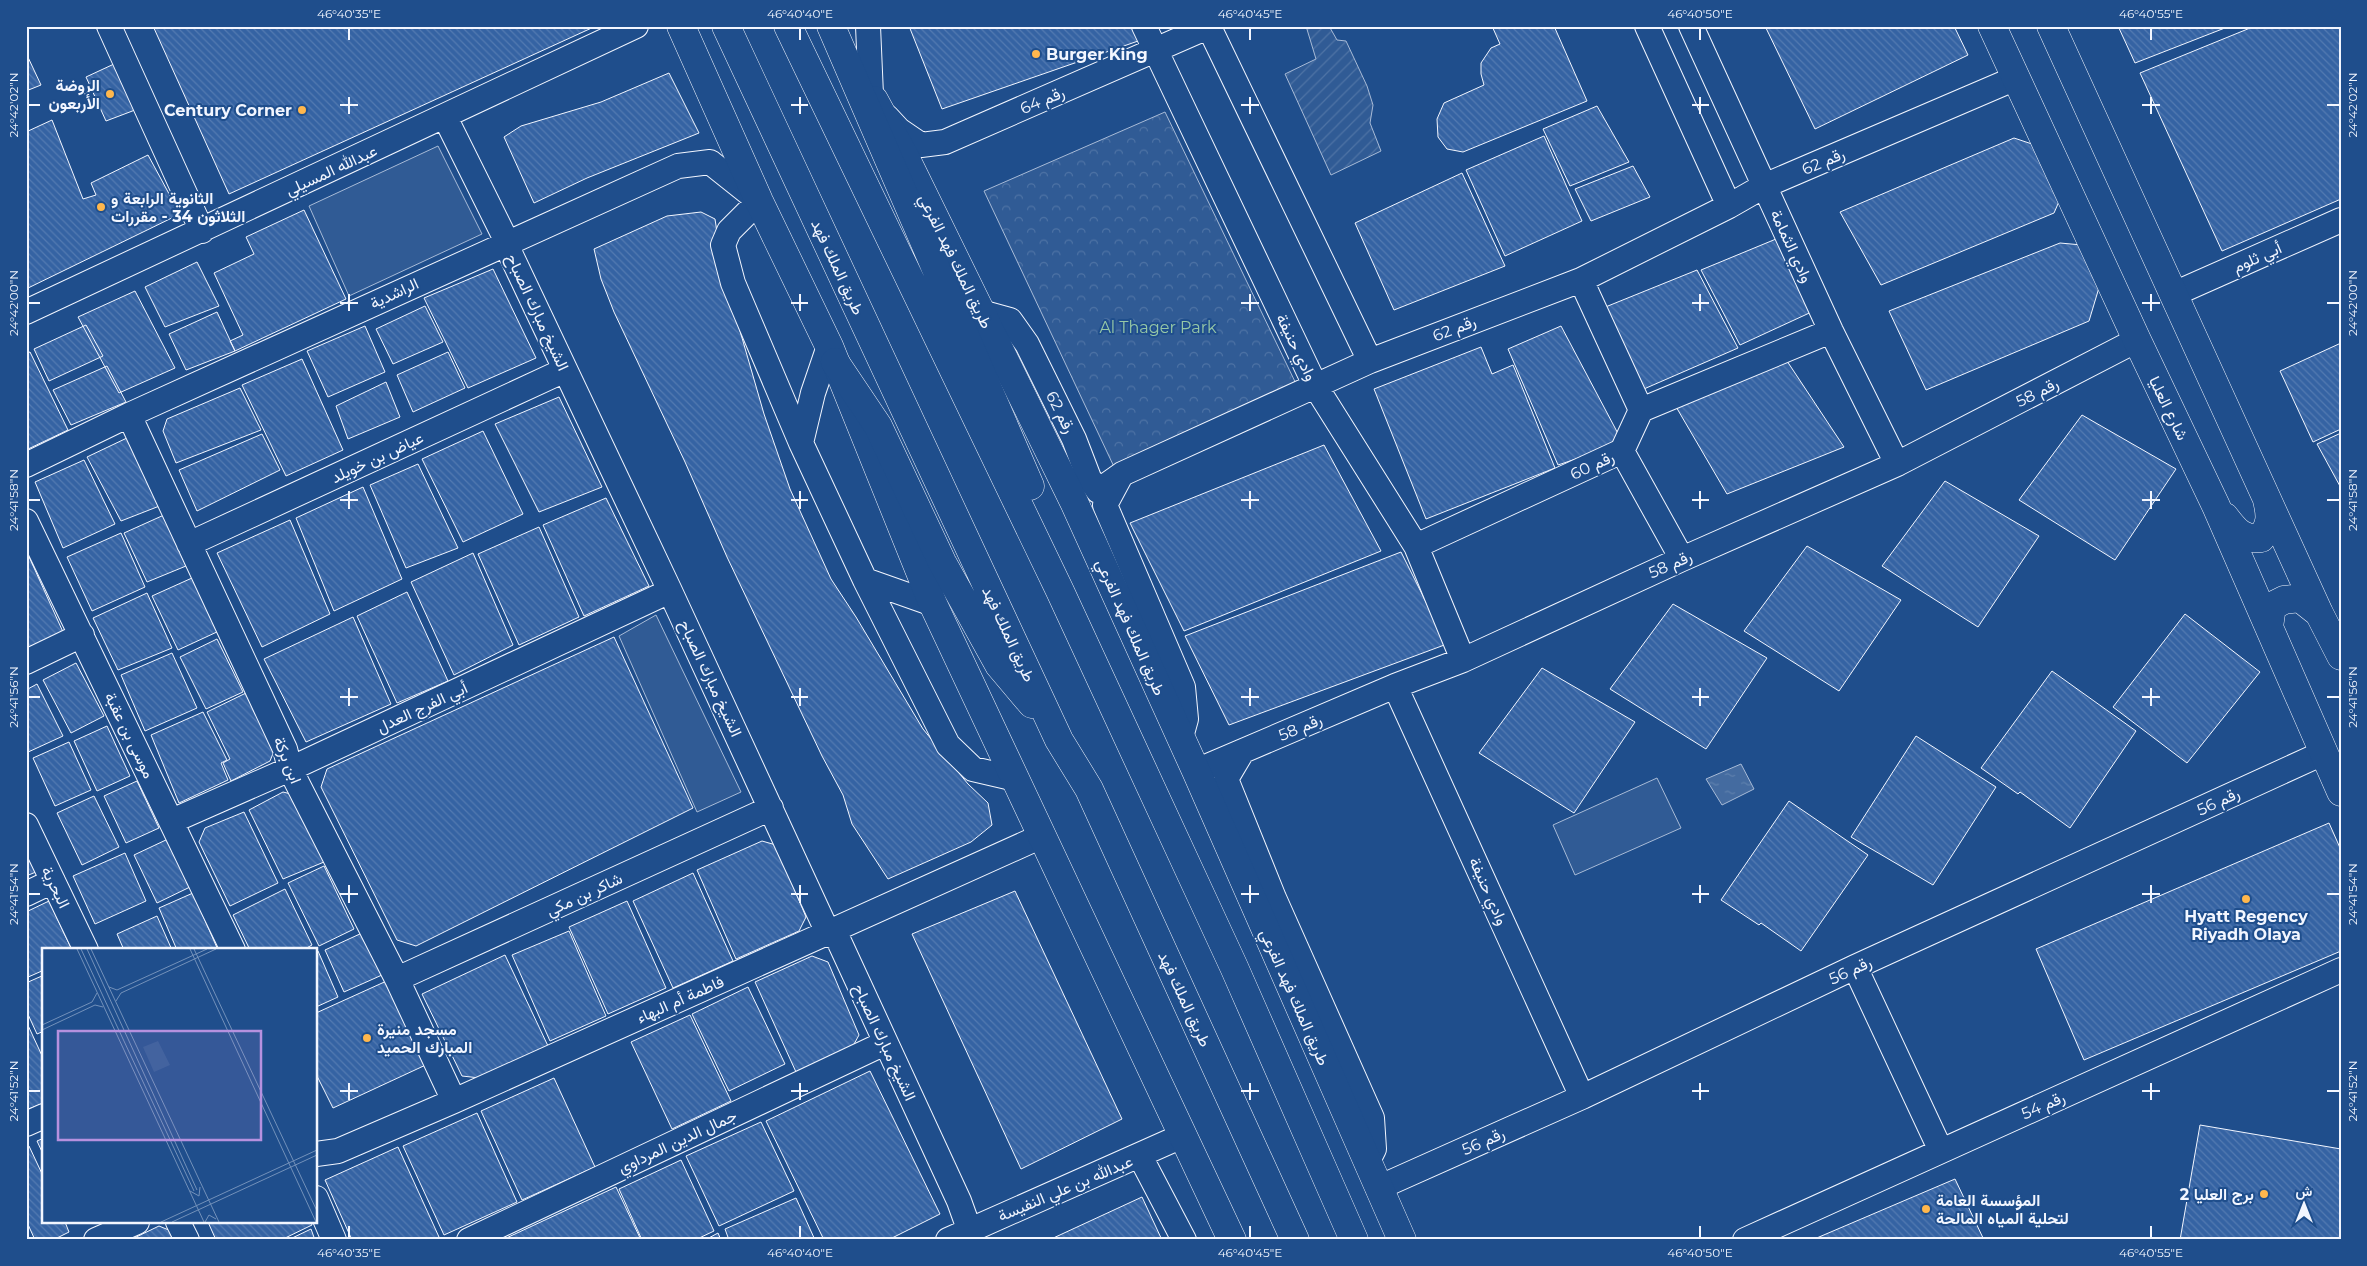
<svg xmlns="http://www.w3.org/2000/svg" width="2367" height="1266" font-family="Montserrat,Vazirmatn,sans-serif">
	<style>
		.park { fill: url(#park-crowns); stroke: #a8bbd7 }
		.garden { fill: url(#garden-furrows); stroke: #a8bbd7 }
		.built { fill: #305b95; stroke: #a8bbd7 }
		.water { fill: url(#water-ripples); stroke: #a8bbd7 }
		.building { fill: url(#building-back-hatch); stroke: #f2f6ff }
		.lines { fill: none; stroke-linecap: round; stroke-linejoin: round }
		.minor-casing { stroke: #f2f6ff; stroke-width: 26 }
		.major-casing { stroke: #f2f6ff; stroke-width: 29 }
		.highway-casing { stroke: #f2f6ff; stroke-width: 29 }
		.minor { stroke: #1f4e8c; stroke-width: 24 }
		.major { stroke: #1f4e8c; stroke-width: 28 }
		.highway { stroke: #1f4e8c; stroke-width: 28 }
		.ticks { fill: none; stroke: #f2f6ff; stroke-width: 2 }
		.poi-dot { fill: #ffb74d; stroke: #1f4e8c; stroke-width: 2 }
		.labels { text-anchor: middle; stroke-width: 4; stroke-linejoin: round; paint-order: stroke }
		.poi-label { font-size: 16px; font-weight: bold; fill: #f2f6ff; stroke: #1f4e8c; text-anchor: start }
		.street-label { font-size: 16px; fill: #f2f6ff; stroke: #1f4e8c }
		.park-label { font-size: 16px; fill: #97c8a6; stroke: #1f4e8c }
		.inset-road { fill: none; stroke: #7391ba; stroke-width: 1 }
		.view { fill: #b691df; fill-opacity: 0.15; stroke: #b691df; stroke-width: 2.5 }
		.inset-edge { fill: none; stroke: #f2f6ff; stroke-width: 2.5 }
		.neatline { fill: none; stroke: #f2f6ff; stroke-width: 2 }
		.ticks-label { font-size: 12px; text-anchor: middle; fill: #f2f6ff }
	</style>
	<defs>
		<pattern id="park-crowns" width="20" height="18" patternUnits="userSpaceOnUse" patternTransform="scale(1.25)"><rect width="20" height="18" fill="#305b95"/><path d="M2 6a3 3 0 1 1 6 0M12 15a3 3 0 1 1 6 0" fill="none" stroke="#4e73a5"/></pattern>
		<pattern id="garden-furrows" width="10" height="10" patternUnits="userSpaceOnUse" patternTransform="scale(1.25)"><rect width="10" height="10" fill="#305b95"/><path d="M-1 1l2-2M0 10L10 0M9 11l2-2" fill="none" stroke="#4e73a5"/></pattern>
		<pattern id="water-ripples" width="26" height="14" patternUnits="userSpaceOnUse" patternTransform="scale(1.25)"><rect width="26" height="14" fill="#446ba0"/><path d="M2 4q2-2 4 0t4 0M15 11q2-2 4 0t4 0" fill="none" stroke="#5f81ae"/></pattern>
		<pattern id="building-back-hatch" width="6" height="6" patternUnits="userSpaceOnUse" patternTransform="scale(1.25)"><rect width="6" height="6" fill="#3563a3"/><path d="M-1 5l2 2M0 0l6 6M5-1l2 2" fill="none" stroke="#537ab1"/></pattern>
	</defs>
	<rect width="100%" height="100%" fill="#1f4e8c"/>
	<path class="park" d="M1165 112 1300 392 1116 471 984 191Z"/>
	<path class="garden" d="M1306 26H1329L1337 40 1346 41 1367 86 1373 105 1370 123 1381 151 1331 175 1285 74 1316 59Z"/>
	<path class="built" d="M438 146 482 234 349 296 309 206Z
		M656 615 741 792 697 812 619 636Z
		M1657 778 1681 828 1575 875 1553 825Z"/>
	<path class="water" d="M1741 764 1754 789 1722 805 1706 779Z"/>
	<path class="building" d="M153 26H596L229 194Z
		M909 26H1135L1141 40 942 109Z
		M1492 26H1554L1587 101 1463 152 1447 149 1438 137 1437 119 1444 103 1484 85 1481 74V63L1491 48 1500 44Z
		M1765 26H1954L1968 55 1815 129Z
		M2118 26H2230L2135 63Z
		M2255 26H2341V199L2222 251 2140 73Z
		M26 53 41 85 26 91Z
		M114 64 135 110 106 121 86 77Z
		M669 73 699 133 587 178 534 203 504 137 521 126 601 102Z
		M1597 106 1629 162 1570 186 1543 129Z
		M52 120 83 199 96 195 91 183 148 155 180 214 26 289V132Z
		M1544 136 1582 221 1505 256 1466 170Z
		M2014 138 2041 147 2064 190 2054 213 1881 285 1840 212Z
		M1633 166 1650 197 1591 221 1575 189Z
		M1462 173 1505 266 1394 310 1355 223Z
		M304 210 346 299 235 351 230 341 243 335 214 273 254 254 246 237Z
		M701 212 715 219 723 272 764 414 790 489 831 579 856 617 923 729 968 784 988 803 992 825 971 842 888 879 852 824 843 795 822 756 727 557 685 462 614 312 601 279 594 249 667 216Z
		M1776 239 1818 309 1740 345 1701 270Z
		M2060 243 2082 245 2101 281 2089 321 1926 390 1889 311Z
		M197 262 219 306 165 327 145 287Z
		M493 269 536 358 468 388 424 298Z
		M1697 270 1738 348 1637 392 1598 310Z
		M135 291 175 368 119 393 78 317Z
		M425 306 443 342 393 364 376 329Z
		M217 312 235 351 186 370 169 334Z
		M86 325 103 356 49 381 34 349Z
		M365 326 385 372 328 397 307 351Z
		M1561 326 1623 443 1558 465 1508 349Z
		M2341 343V429L2313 442 2280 371Z
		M1481 347 1492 374 1513 365 1555 468 1426 519 1374 389Z
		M30 352 68 430 26 450V353Z
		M448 352 465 388 413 412 397 375Z
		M302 359 343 450 286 476 242 385Z
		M1787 361 1844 447 1727 494 1675 405Z
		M107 366 126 402 71 425 53 390Z
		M386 382 400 417 348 439 336 406Z
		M240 388 261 430 176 463 163 431 167 419Z
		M559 397 602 487 539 512 495 424Z
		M2082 415 2176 469 2115 560 2019 500Z
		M483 431 523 514 463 542 422 459Z
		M2341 433V488L2317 444Z
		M262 434 280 470 197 511 179 470Z
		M129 437 162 505 121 521 87 457Z
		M1324 445 1381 551 1184 631 1130 523Z
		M84 460 115 524 63 548 35 482Z
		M418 464 458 548 406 568 370 485Z
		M1945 481 2039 536 1978 627 1882 566Z
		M363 487 402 579 334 611 296 518Z
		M606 498 649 586 584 616 543 525Z
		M164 515 186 566 147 582 124 533Z
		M290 520 330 614 262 647 217 553Z
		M539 527 579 617 519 645 478 554Z
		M121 533 145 587 92 611 67 557Z
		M1807 546 1901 600 1839 691 1744 631Z
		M26 550 63 632 26 649Z
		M1401 552 1447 644 1229 725 1185 636Z
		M473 553 513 645 454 675 411 582Z
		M192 578 219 631 178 650 152 596Z
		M407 592 448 681 397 703 357 616Z
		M147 593 172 648 118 670 93 618Z
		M1673 604 1767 658 1706 749 1610 689Z
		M2185 614 2260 672 2187 763 2113 707Z
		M353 617 391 704 306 742 264 659Z
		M614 637 693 808 416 946 397 940 321 787 327 769Z
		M217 639 243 692 206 709 180 657Z
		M172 653 197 708 145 731 121 675Z
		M76 663 104 716 71 733 43 680Z
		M1542 668 1635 722 1574 813 1479 753Z
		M2052 671 2136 731 2070 828 2020 792 2018 794 1981 768Z
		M37 684 63 736 26 753V690Z
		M248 692 276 746 270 761 231 781 223 763 230 759 207 712Z
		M203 712 227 760 221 763 228 780 179 803 151 735Z
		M107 726 130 776 97 791 74 741Z
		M1916 736 1996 787 1933 885 1851 837Z
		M69 742 91 790 55 806 33 758Z
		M137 781 159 828 126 843 104 796Z
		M283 792 291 794 324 862 283 879 249 810Z
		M94 796 119 847 82 865 57 813Z
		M1789 801 1868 855 1801 951 1761 923 1759 925 1721 900Z
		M244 812 278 883 230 906 199 842 205 828Z
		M2329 823 2341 850V951L2084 1060 2036 949Z
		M168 839 190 887 157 903 134 855Z
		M762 841 776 845 806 917 799 931 736 959 697 870Z
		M26 852 36 872 26 876Z
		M125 853 146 901 95 924 73 876Z
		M324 866 354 929 319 946 288 883Z
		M693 873 733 961 673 988 633 901Z
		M285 889 312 945 303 950H250L233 915Z
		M1015 891 1122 1119 1021 1169 912 934Z
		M193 893 218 950H177L159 908Z
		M49 901 72 950H44V970L26 978V912Z
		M627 901 666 988 608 1014 569 927Z
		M157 916 172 950H124L117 934Z
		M569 931 606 1016 550 1041 512 955Z
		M362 933 382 975 344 992 325 950Z
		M318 951 338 997 316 1007V952Z
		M505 955 548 1046 480 1078 462 1076 422 994Z
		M812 956 828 962 859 1035 853 1046 796 1072 755 982Z
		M44 975V1031L37 1034 26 1010V983Z
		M391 979 430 1063 333 1108 316 1074V1013Z
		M748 987 785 1064 729 1091 692 1014Z
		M690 1015 731 1101 672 1129 631 1042Z
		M26 1021 44 1060V1103L26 1110Z
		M870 1071 940 1214 888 1240H824L766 1121Z
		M554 1078 595 1167 522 1200 481 1111Z
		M477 1113 517 1202 444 1235 403 1146Z
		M761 1122 794 1191 719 1226 686 1156Z
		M2200 1125 2341 1149V1240H2180Z
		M44 1138V1156L37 1141Z
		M29 1146 44 1178V1222H65L69 1232 53 1240H35L26 1220V1148Z
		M398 1147 439 1237 432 1240H352L325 1180Z
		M681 1160 714 1231 695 1240H642L619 1189Z
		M1955 1179 1984 1240H1812Z
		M616 1187 641 1240H502Z
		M1142 1197 1162 1240H1049Z
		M796 1198 815 1240H729L725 1229Z
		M208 1222H311L312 1225 281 1240H216Z
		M159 1226 176 1233 179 1240H130Z
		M311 1229 315 1240H288Z
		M718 1233 721 1240H705Z"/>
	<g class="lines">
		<g class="minor-casing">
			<path id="minor" d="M109 26 202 231
				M868 26 871 95
				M1144 26 1316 387 1416 546 1463 660
				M1647 26 1729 206
				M1691 26 1831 331 1897 464
				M1209 27 1370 361
				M445 117 507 242 510 253 670 591 828 933 838 939 959 1201 973 1240
				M887 117 899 130 921 145 945 142 1210 26
				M1581 280 1641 410
				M2174 294 2341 220
				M26 312 636 26
				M981 312 1010 320 1027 344 1074 439 1089 478 1098 491 1122 474 1370 361 1581 280 1729 206 1764 186 2016 78
				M129 415 285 749 290 769 397 979 454 1101
				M801 443 813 393 829 346
				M1622 451 1682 559
				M26 465 129 415 678 166 710 162 759 201 729 231 723 245 733 283 801 443 865 580 948 745 973 769 1016 779
				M1120 477 1105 505 1183 687 1186 719 1181 737
				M26 521 233 950
				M189 544 565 370
				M1416 546 1622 451 1641 410 1831 331
				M865 580 933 604
				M26 662 82 635
				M1395 686 1582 1097
				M1242 752 1226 779 1274 898 1372 1118 1374 1149 1367 1163
				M1196 771 1395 686 1463 660 1682 559 1897 464 2137 340
				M172 821 290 769 670 591
				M26 825 86 950
				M26 894 53 881
				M1855 967 1941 1151
				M397 979 771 808
				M26 1124 44 1116
				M316 1154 338 1151 454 1101 1042 836
				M1140 1156 1184 1240
				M1378 1188 1582 1097 1855 967 2323 753
				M316 1198 334 1240
				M178 1222 187 1240
				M96 1240 137 1222
				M469 1240 885 1043
				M948 1240 1182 1136
				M1745 1240 2341 970"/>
		</g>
		<g class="major-casing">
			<path id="major" d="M681 26 759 201 829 346 933 604 1232 1240
				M1992 26 2137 340 2216 506 2341 792
				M2051 26 2319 613 2341 656
				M874 100 904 155 1074 502 1196 771 1402 1240
				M2225 517C2235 530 2242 540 2261 538 2271 524 2271 517 2267 500
				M2269 627 2272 606 2284 600 2300 598 2319 613"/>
		</g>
		<g class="highway-casing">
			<path id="highway" d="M726 26 1059 740 1089 789 1295 1240
				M788 26 1060 591 1234 967 1354 1240
				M831 26 1030 486
				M835 362 878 426 942 562 999 665 1032 704"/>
		</g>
		<use href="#minor" class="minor"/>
		<use href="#major" class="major"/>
		<use href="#highway" class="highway"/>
	</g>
	<path class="ticks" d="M349 28V40M800 28V40M1250 28V40M1700 28V40M2151 28V40M349 97V114M800 97V114M1250 97V114M1700 97V114M2151 97V114M28 105H40M340 105H358M791 105H808M1241 105H1259M1692 105H1709M2142 105H2160M2327 105H2340M349 294V311M800 294V311M1250 294V311M1700 294V311M2151 294V311M28 303H40M340 303H358M791 303H808M1241 303H1259M1692 303H1709M2142 303H2160M2327 303H2340M349 491V509M800 491V509M1250 491V509M1700 491V509M2151 491V509M28 500H40M340 500H358M791 500H808M1241 500H1259M1692 500H1709M2142 500H2160M2327 500H2340M349 688V706M800 688V706M1250 688V706M1700 688V706M2151 688V706M28 697H40M340 697H358M791 697H808M1241 697H1259M1692 697H1709M2142 697H2160M2327 697H2340M349 885V903M800 885V903M1250 885V903M1700 885V903M2151 885V903M28 894H40M340 894H358M791 894H808M1241 894H1259M1692 894H1709M2142 894H2160M2327 894H2340M349 1083V1100M800 1083V1100M1250 1083V1100M1700 1083V1100M2151 1083V1100M28 1091H40M340 1091H358M791 1091H808M1241 1091H1259M1692 1091H1709M2142 1091H2160M2327 1091H2340M349 1226V1238M800 1226V1238M1250 1226V1238M1700 1226V1238M2151 1226V1238"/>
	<g class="poi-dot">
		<circle cx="1036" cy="54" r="5"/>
		<circle cx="110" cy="94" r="5"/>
		<circle cx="302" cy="110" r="5"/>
		<circle cx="101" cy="207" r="5"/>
		<circle cx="2246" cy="899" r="5"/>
		<circle cx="367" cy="1038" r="5"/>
		<circle cx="2264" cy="1194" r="5"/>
		<circle cx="1926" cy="1209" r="5"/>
	</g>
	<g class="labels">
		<g class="poi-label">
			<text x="1046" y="60">Burger King</text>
			<text x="100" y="91" text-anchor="end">الروضة<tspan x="100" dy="18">الأربعون</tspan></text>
			<text x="292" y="116" text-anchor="end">Century Corner</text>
			<text x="111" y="204">الثانوية الرابعة و<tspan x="111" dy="18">الثلاثون 34 - مقررات</tspan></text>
			<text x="2246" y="922" text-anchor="middle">Hyatt Regency<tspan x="2246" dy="18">Riyadh Olaya</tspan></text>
			<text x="377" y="1035">مسجد منيرة<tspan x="377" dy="18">المبارك الحميد</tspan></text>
			<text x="2254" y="1200" text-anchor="end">برج العليا 2</text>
			<text x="1936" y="1206">المؤسسة العامة<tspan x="1936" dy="18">لتحلية المياه المالحة</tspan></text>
		</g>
		<g class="street-label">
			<text transform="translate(1042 100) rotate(-23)" y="6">رقم 64</text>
			<text transform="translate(1823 161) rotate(-23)" y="6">رقم 62</text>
			<text transform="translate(331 170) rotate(-25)" y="6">عبدالله المسيلي</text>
			<text transform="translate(1792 246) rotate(65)" y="6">وادي الثمامة</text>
			<text transform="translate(2257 257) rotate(-24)" y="6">أبي ثلوم</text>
			<text transform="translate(956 261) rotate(64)" y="6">طريق الملك فهد الفرعي</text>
			<text transform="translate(838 267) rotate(65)" y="6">طريق الملك فهد</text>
			<text transform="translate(394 293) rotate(-25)" y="6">الراشدية</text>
			<text transform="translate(538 312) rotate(65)" y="6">الشيخ مبارك الصباح</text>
			<text transform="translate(1454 328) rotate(-21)" y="6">رقم 62</text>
			<text transform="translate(1297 347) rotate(64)" y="6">وادي حنيفة</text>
			<text transform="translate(2037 392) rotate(-27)" y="6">رقم 58</text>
			<text transform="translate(2169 408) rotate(64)" y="6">شارع العليا</text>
			<text transform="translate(1061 412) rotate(63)" y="6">رقم 62</text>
			<text transform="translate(377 457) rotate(-25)" y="6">عياض بن خويلد</text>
			<text transform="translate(1592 465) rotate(-25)" y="6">رقم 60</text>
			<text transform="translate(1670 564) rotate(-24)" y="6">رقم 58</text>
			<text transform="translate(1131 627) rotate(66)" y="6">طريق الملك فهد الفرعي</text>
			<text transform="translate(1009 634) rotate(65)" y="6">طريق الملك فهد</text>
			<text transform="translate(711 678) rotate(65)" y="6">الشيخ مبارك الصباح</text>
			<text transform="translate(422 707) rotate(-25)" y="6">أبي الفرج العدل</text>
			<text transform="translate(1300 727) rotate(-23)" y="6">رقم 58</text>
			<text transform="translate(130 735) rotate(64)" y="6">موسى بن عقبة</text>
			<text transform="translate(288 760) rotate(68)" y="6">ابن بركة</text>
			<text transform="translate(2218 801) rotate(-25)" y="6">رقم 56</text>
			<text transform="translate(56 887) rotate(64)" y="6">البحرية</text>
			<text transform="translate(1489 891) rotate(66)" y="6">وادي حنيفة</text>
			<text transform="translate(584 894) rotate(-25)" y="6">شاكر بن مكي</text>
			<text transform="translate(1850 970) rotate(-25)" y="6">رقم 56</text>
			<text transform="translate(1295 997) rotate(66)" y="6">طريق الملك فهد الفرعي</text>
			<text transform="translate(680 999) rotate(-24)" y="6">فاطمة أم البهاء</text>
			<text transform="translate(1185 999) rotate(65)" y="6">طريق الملك فهد</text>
			<text transform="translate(885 1042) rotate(65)" y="6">الشيخ مبارك الصباح</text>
			<text transform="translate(2043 1105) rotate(-24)" y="6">رقم 54</text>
			<text transform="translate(677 1141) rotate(-25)" y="6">جمال الدين المرداوي</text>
			<text transform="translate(1483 1141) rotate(-24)" y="6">رقم 56</text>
			<text transform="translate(1065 1188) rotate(-23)" y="6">عبدالله بن علي النفيسة</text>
		</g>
		<g class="park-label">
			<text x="1158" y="333">Al Thager Park</text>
		</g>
	</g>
	<g transform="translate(42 948)">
		<rect width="275" height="275" fill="#1f4e8c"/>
		<path d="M116 93 128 117 112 124 101 99Z" fill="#305b95"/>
		<path class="inset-road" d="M35 1 162 274M39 1 152 243M45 1 155 242M49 1 177 274M148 1 274 274M152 1 275 263M67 39 75 42 165 1M74 53 79 45 174 1M0 77 50 54 55 45M0 82 53 57 61 59M148 243 157 248 158 239M119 274 275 202M130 274 275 207M163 274 167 267 174 271"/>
		<path class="view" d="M16 83H219V192H16Z"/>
		<rect width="275" height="275" class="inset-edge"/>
	</g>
	<rect width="2367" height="1266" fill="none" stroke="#1f4e8c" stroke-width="55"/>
	<g transform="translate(2304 1204)" stroke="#1f4e8c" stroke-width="4" paint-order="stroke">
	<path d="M0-4L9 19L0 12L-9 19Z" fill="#f2f6ff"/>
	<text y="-8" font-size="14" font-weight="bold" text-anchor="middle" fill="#f2f6ff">ش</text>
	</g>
	<rect x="28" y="28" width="2312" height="1210" class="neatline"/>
	<g class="ticks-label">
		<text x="349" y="18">46°40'35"E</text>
		<text x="800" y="18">46°40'40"E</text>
		<text x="1250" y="18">46°40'45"E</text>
		<text x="1700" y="18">46°40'50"E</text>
		<text x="2151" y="18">46°40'55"E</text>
		<text transform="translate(14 105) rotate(-90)" y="4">24°42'02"N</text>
		<text transform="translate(2353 105) rotate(-90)" y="4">24°42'02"N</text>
		<text transform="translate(14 303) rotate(-90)" y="4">24°42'00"N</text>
		<text transform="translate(2353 303) rotate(-90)" y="4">24°42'00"N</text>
		<text transform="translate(14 500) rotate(-90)" y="4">24°41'58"N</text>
		<text transform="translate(2353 500) rotate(-90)" y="4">24°41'58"N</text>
		<text transform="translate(14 697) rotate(-90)" y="4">24°41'56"N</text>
		<text transform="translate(2353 697) rotate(-90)" y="4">24°41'56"N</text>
		<text transform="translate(14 894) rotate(-90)" y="4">24°41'54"N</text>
		<text transform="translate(2353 894) rotate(-90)" y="4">24°41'54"N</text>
		<text transform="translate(14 1091) rotate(-90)" y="4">24°41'52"N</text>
		<text transform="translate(2353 1091) rotate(-90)" y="4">24°41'52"N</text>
		<text x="349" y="1257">46°40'35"E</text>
		<text x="800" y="1257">46°40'40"E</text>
		<text x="1250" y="1257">46°40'45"E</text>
		<text x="1700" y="1257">46°40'50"E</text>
		<text x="2151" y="1257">46°40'55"E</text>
	</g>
</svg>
